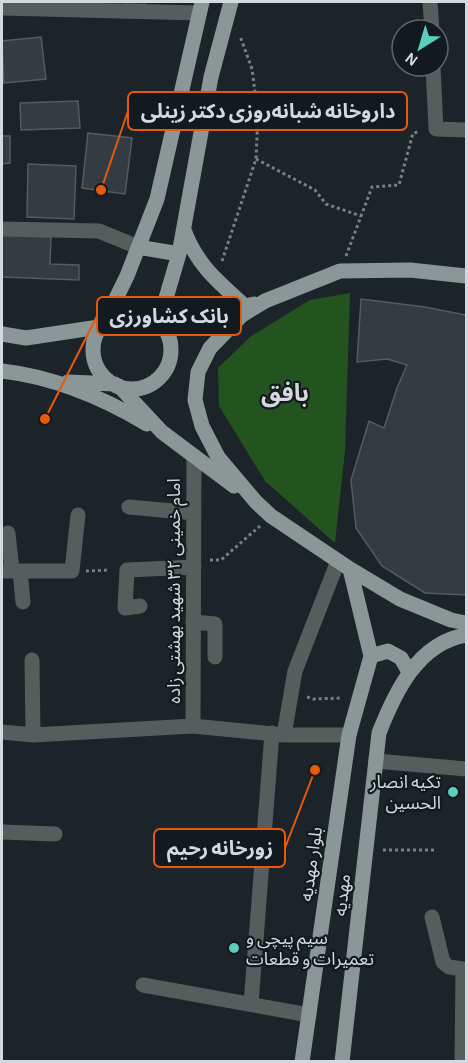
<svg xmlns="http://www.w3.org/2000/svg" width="468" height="1063" font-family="'Alegreya Sans','Noto Sans Arabic',sans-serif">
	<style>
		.green { fill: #23541f }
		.building { fill: #343c42; stroke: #535c63; stroke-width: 1.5 }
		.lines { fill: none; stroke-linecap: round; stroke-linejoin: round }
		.path { stroke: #797f84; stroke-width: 3; stroke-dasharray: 3 3; stroke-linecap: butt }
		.minor { stroke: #575c5c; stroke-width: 15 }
		.major { stroke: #8b9796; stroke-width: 15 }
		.poi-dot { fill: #5bcebc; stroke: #131a1f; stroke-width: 2 }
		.labels { text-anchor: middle; stroke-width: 4.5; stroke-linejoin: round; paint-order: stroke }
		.street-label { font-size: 18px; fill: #d4d9dd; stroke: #131a1f }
		.poi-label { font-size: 18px; fill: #d4d9dd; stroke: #131a1f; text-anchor: end }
		.district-label { font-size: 24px; font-weight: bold; fill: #d4d9dd; stroke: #131a1f }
		.leader { fill: none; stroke: #e8590c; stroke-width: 2 }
		.callout-dot { fill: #e8590c; stroke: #131a1f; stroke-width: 2 }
		.callout { fill: #131a1f; stroke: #e8590c; stroke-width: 2 }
		.callout-label { font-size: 20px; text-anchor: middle; font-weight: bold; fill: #d4d9dd }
	</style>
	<rect width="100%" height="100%" fill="#1c2329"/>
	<path class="green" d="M350 293 345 451 335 543 265 481 219 406 218 368 251 336 310 300Z"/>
	<path class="building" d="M125 2H145V5L124 4Z
		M41 37 46 79 4 83 2 41Z
		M78 101 80 128 21 130 20 103Z
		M88 133 132 138 125 194 82 188Z
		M2 136H10V163L2 164Z
		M28 164 76 166 74 219 27 217Z
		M2 235 51 237 50 264 79 265V280L2 277Z
		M361 299 425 307 466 315V595L425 593 382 566 356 528 351 480 369 421 384 428 397 388 407 365 387 359 357 362Z"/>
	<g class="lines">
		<path class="path" d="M256 159 315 190 326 204 361 216
			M346 256 372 187 399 185 413 133 419 132
			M222 261 256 159 258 115 252 69 240 36
			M210 560H221L260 526
			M86 571 110 570
			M307 697 313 699 342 698
			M383 850H435"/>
		<path class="minor" d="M430 2 432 30
			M2 8 199 13
			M433 66 436 129 466 130
			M2 229 99 231 138 247
			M129 507 194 513
			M8 533 12 571
			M2 571H72L78 515
			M20 571 23 602
			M140 606 125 608 127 570 194 567
			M193 622 215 624V657
			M32 660 33 735
			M193 726 194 456
			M2 732 33 735 193 726 284 735H349
			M284 735 295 671 338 561
			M376 761 466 769
			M2 832 55 834
			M432 917 443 962 449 967 463 969 462 1062
			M143 985 309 1015
			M251 1004 272 733"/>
		<path class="major" d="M184 230C197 265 218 282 245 306
			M138 247 179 254
			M466 276 410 270 340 271 265 301 242 315 210 348 198 372 195 400 202 426 218 457 256 502 271 516 350 569 400 599 451 620 466 623
			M93 350a39 39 0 1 1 78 0a39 39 0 1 1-78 0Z
			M105 321 127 276 157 199 202 2
			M159 322 179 254 211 77 231 2
			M162 325 254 304
			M2 334 26 338 99 327
			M2 371C54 377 102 397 147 424
			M68 382 115 384
			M119 386 162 432 234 486
			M371 656 388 651 401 658 409 672
			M302 1062 349 735 371 656 350 569
			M342 1062 379 733C395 692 418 643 466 635"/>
	</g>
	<g class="poi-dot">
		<circle cx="453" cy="792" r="6"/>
		<circle cx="234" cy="948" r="6"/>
	</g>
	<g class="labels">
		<g class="street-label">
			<text transform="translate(174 591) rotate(-90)" y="6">امام خمینی ۳۲ شهید بهشتی زاده</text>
			<text transform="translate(311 864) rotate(-82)" y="6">بلوار مهدیه</text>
			<text transform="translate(342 895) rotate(-84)" y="6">مهدیه</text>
		</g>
		<g class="poi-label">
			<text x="441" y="788">تکیه انصار<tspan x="441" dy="21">الحسین</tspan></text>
			<text x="246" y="944" text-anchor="start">سیم پیچی و<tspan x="246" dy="21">تعمیرات و قطعات</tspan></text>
		</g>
		<g class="district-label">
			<text x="285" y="401">بافق</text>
		</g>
	</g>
	<path class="leader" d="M101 190L128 111M45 419L97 316M315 770L285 848"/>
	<g class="callout-dot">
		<circle cx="101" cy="190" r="6"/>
		<circle cx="45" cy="419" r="6"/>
		<circle cx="315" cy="770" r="6"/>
	</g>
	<g class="callout">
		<rect x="128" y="92" width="279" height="38" rx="6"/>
		<rect x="97" y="297" width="144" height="38" rx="6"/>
		<rect x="154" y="829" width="131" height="38" rx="6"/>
	</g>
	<g class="callout-label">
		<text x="268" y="118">داروخانه شبانه‌روزی دکتر زینلی</text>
		<text x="169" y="323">بانک کشاورزی</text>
		<text x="220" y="855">زورخانه رحیم</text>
	</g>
	<rect width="468" height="1063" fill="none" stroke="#d4d9dd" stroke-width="6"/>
	<g transform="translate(420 48) rotate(217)"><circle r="28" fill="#131a1f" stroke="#60666b" stroke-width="1.5"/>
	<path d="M0-4.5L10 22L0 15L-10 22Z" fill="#5bcebc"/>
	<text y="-9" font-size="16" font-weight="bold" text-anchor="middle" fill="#d4d9dd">N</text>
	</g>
</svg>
